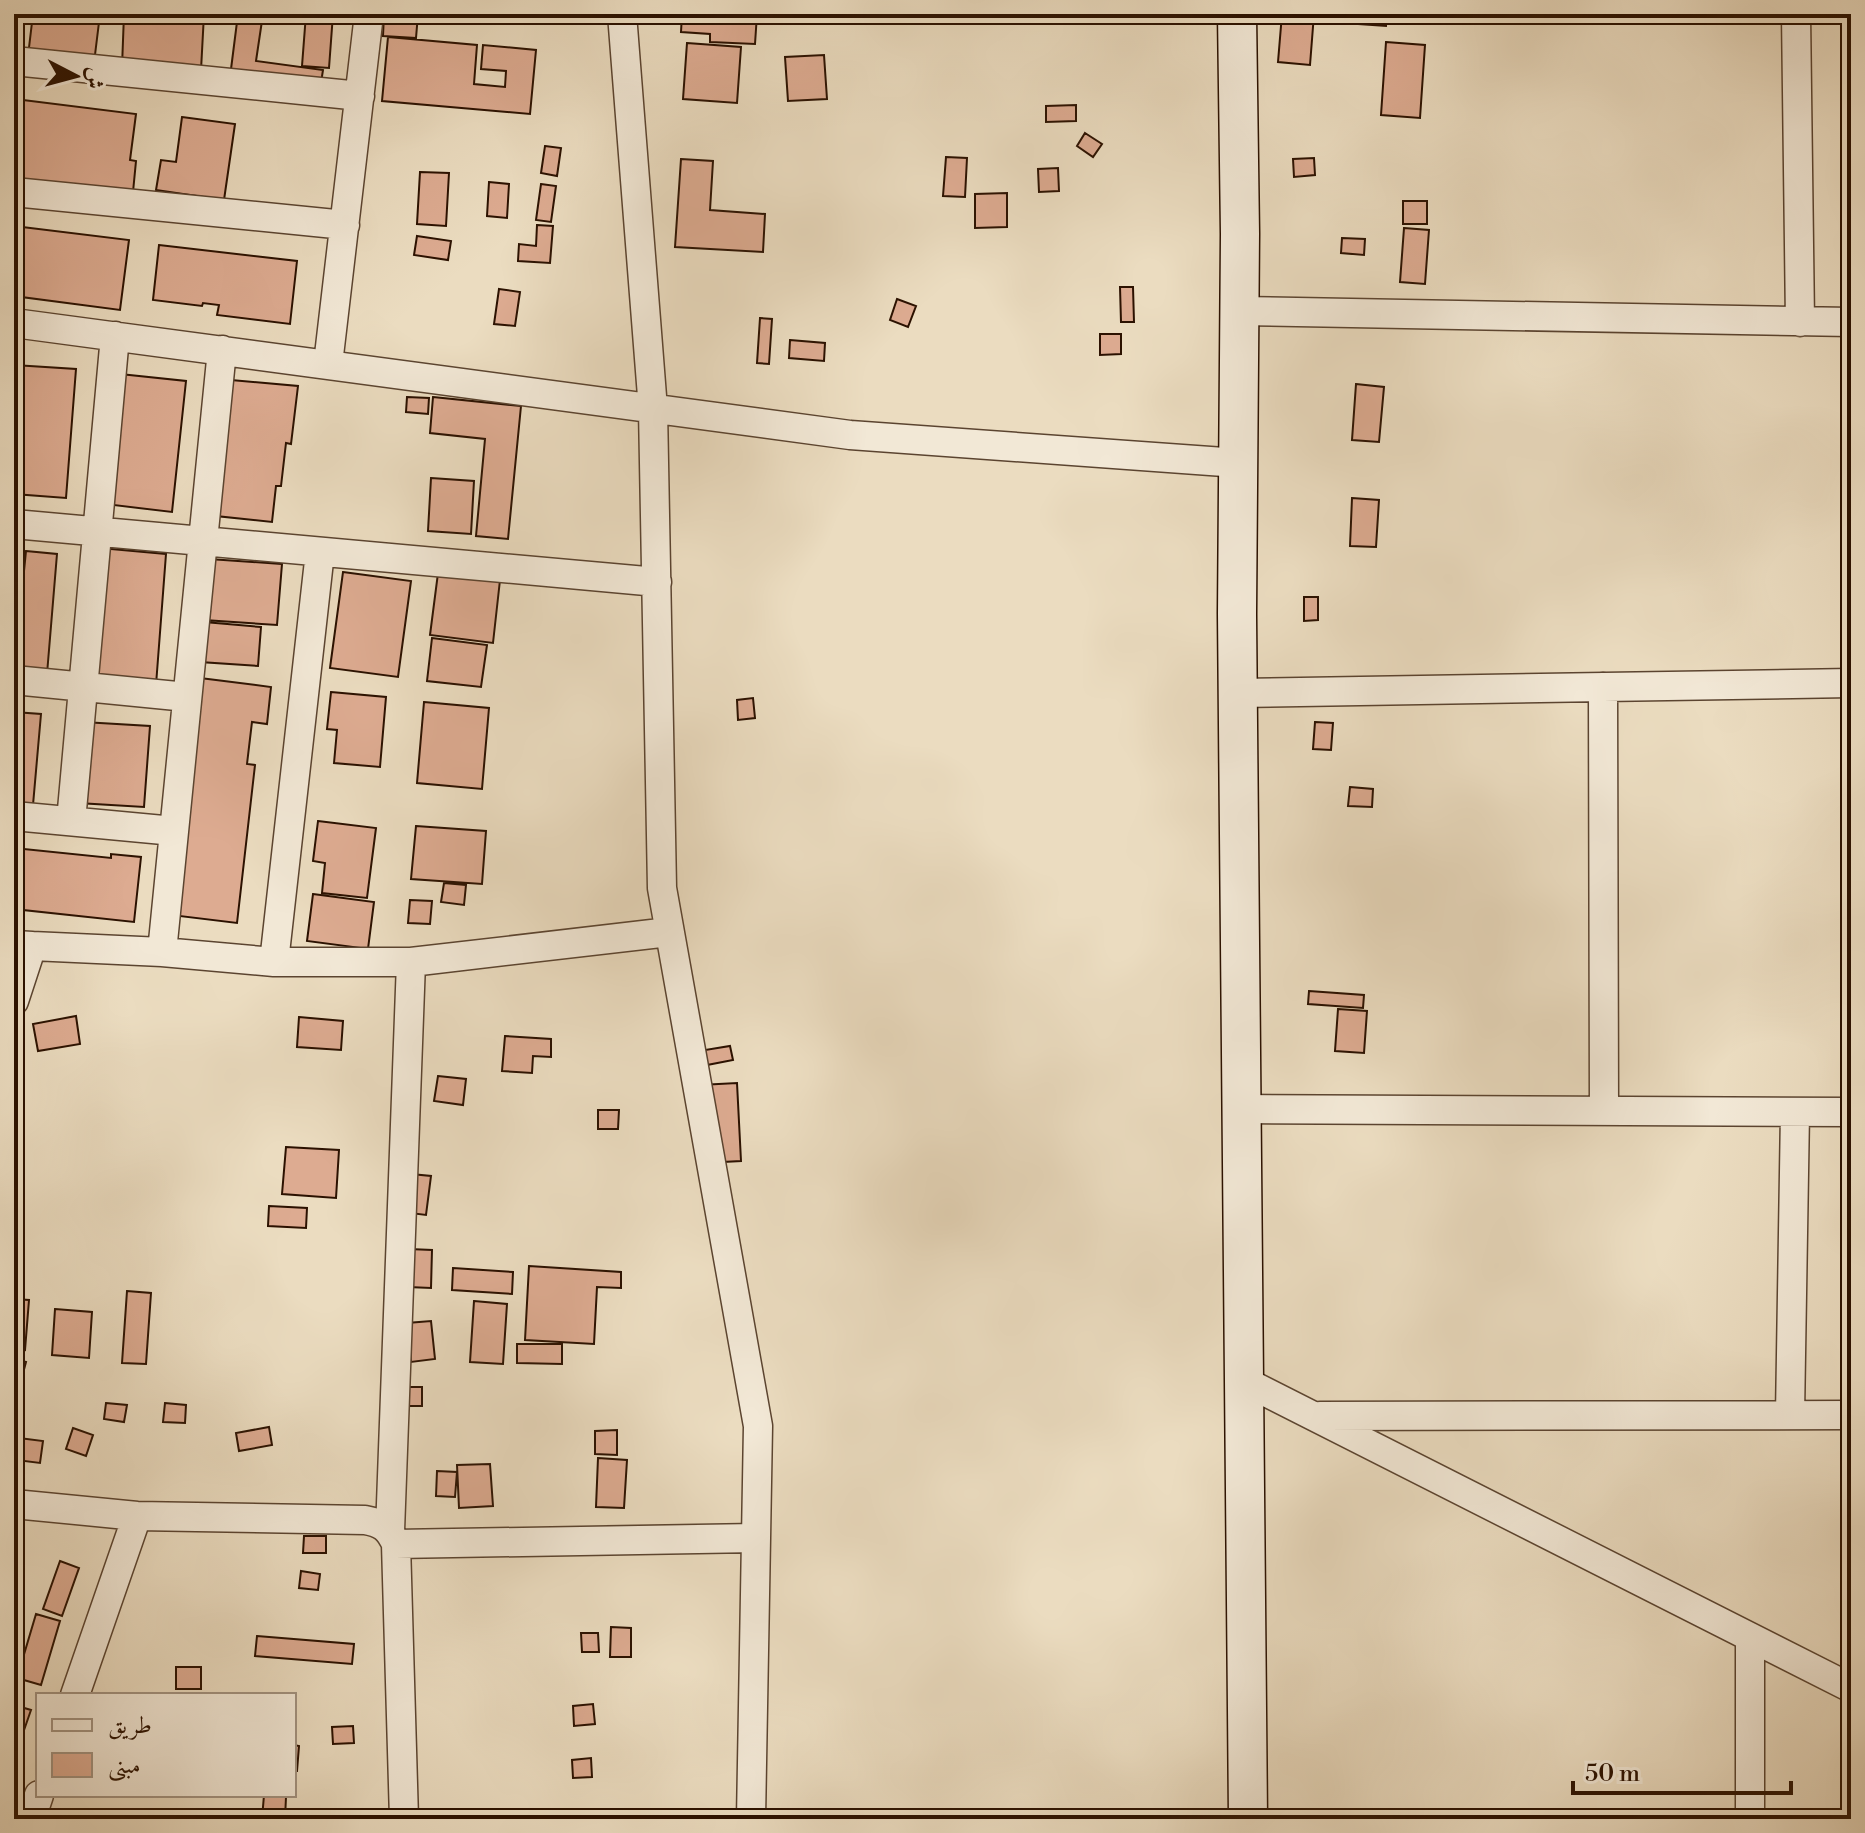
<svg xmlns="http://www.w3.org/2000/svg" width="1865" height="1833" font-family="'Libre Bodoni',Amiri,serif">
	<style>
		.building { fill: #ddab91; stroke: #2b1100; stroke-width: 2 }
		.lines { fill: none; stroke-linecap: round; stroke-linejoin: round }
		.street-casing { stroke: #5b4430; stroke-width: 31 }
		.secondary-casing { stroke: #2b1100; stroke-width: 41 }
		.street { stroke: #f2e8d6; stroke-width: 28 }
		.secondary { stroke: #f2e8d6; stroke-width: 38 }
	</style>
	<rect width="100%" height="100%" fill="#ebdcc0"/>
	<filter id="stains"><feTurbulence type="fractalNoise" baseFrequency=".0025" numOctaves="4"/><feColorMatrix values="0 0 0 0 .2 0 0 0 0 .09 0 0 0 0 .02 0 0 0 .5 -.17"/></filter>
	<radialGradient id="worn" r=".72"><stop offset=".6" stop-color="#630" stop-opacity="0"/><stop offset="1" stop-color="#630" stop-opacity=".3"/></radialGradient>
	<path class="building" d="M33 14H100L94 63 28 56Z
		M124 14H204L201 70 122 67Z
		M238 14H263L256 61 323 70 320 89 230 77Z
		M306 14H333L329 68 302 66Z
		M384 14H418L416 38 383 36Z
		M682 14H757L755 44 710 42V34L681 32Z
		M1282 14H1314L1310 65 1278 62Z
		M1360 14H1387L1386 26 1359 24Z
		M388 37 477 45 474 84 505 87 506 71 481 69 483 45 536 50 530 114 382 101Z
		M1386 42 1425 45 1420 118 1381 115Z
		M687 43 741 47 737 103 683 99Z
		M824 55 827 99 788 101 785 57Z
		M15 99 136 114 130 160 136 161 133 192H14Z
		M1076 105V121L1046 122V106Z
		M182 117 235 124 224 200 156 190 161 160 176 162Z
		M1085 133 1102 144 1093 157 1077 146Z
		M545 146 561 148 557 176 541 173Z
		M946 157 967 158 965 197 943 196Z
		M1314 158 1315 175 1294 177 1293 159Z
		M681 159 713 161 710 210 765 214 763 252 675 247Z
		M1058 168 1059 191 1039 192 1038 169Z
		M420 172 449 173 446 226 417 224Z
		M489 182 509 184 507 218 487 216Z
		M541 184 556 186 551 222 536 220Z
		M1007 193V227L975 228V194Z
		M1403 201H1427V224H1403Z
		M537 225 553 226 550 263 518 261 519 244 536 246Z
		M14 226 129 240 120 310 14 296Z
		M1404 228 1429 230 1425 284 1400 282Z
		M417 236 451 241 448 260 414 255Z
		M1342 238 1365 239 1364 255 1341 253Z
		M159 245 297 261 290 324 217 315 219 305 203 303 202 306 153 300Z
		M1120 287H1133L1134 322H1121Z
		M499 289 520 292 515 326 494 324Z
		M897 299 916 306 908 327 890 320Z
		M760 318 772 319 769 364 757 363Z
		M1100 334H1121V354L1100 355Z
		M790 340 825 343 824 361 789 358Z
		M14 365 76 369 66 498 14 494Z
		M120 374 186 381 172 512 105 504Z
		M231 380 298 386 291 444 286 443 281 486H276L272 522 216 516Z
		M1356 384 1384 387 1379 442 1352 440Z
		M407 397 429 398 428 414 406 412Z
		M433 397 521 406 508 539 476 536 485 439 430 433Z
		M431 478 474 481 471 534 428 531Z
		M1352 498 1379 500 1376 547 1350 546Z
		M14 538 24 539 23 553 14 552Z
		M100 548 166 554 156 685 90 679Z
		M26 551 57 554 47 674 14 672V571H24Z
		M209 559 282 564 277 625 204 620Z
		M343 572 411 581 398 677 330 668Z
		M438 573 500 580 493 643 430 635Z
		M1304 597H1318V620L1304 621Z
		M204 622 261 627 258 666 200 662Z
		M432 638 487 645 481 687 427 681Z
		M200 678 271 687 267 724 252 722 247 764 255 765 237 923 171 915Z
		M331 692 386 697 380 767 334 763 337 730 327 729Z
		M753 698 755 718 738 720 737 700Z
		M424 702 489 708 482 789 417 783Z
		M14 712 41 714 33 805 14 804Z
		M83 722 150 726 144 807 78 803Z
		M1315 722 1333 723 1331 750 1313 749Z
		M1350 787 1373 789 1372 807 1348 806Z
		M318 821 376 828 367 898 322 893 325 863 313 861Z
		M416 826 486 831 482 884 411 879Z
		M14 848 111 858V854L141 857 134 922 14 909Z
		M444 883 466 885 464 905 441 902Z
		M313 894 374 902 368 949 307 941Z
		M410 900 432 901 430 924 408 923Z
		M1309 991 1364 995 1363 1008 1308 1004Z
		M1338 1009 1367 1011 1364 1053 1335 1051Z
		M76 1016 80 1044 38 1051 33 1024Z
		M299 1017 343 1021 341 1050 297 1047Z
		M505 1036 551 1039V1057L533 1056 532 1073 502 1071Z
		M730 1046 733 1060 707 1065 705 1050Z
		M438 1076 466 1079 463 1105 434 1101Z
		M737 1083 741 1161 704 1163 700 1085Z
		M598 1110H619L618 1129H598Z
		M286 1147 339 1150 336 1198 282 1194Z
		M411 1174 431 1176 426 1215 394 1211Z
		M269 1206 307 1208 306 1228 268 1226Z
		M409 1249 432 1250 431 1288 408 1287Z
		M529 1266 621 1272V1288L597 1287 594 1344 525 1340Z
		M453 1268 513 1272 512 1294 452 1290Z
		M127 1291 151 1293 146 1364 122 1363Z
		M14 1299 29 1300 25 1350 14 1348Z
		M474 1301 507 1304 503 1364 470 1362Z
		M55 1309 92 1312 89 1358 52 1355Z
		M431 1321 435 1359 411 1362 407 1323Z
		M517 1344H562V1364L517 1363Z
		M14 1359 26 1362 21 1381 14 1379Z
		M406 1387H422V1406H405Z
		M106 1403 127 1405 124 1422 104 1419Z
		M165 1403 186 1405 185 1423 163 1422Z
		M269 1427 272 1445 239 1451 236 1433Z
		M73 1428 93 1435 86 1456 66 1449Z
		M617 1430V1455L595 1454V1431Z
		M19 1438 43 1441 40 1463 16 1460Z
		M598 1458 627 1460 624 1508 596 1507Z
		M490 1464 493 1506 459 1508 457 1465Z
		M437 1471 457 1472 455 1497 436 1496Z
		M304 1536H326V1553H303Z
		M60 1561 79 1568 62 1616 43 1609Z
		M301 1571 320 1574 318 1590 299 1588Z
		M36 1614 60 1621 41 1685 17 1678Z
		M611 1627 631 1628V1657H610Z
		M581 1633H598L599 1652H582Z
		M257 1636 354 1644 352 1664 255 1656Z
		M176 1667H201V1689H176Z
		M593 1704 595 1724 574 1726 573 1706Z
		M14 1705 31 1710 14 1759Z
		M353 1726 354 1743 333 1744 332 1727Z
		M294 1745 299 1746 297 1771H294Z
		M591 1758 592 1777 573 1778 572 1760Z
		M264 1795 286 1797 285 1819H262Z"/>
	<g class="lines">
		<g class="street-casing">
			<path id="street" d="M622 14 653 409 662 888 758 1426 751 1819
				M1796 14 1800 322
				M14 61 360 96
				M14 192 345 225
				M1239 311 1851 322
				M14 323 850 435 1238 463
				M328 364 369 14
				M14 524 657 582
				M320 552 274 962H411L669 932
				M14 680 187 697
				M1603 687 1604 1111
				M1238 693 1851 683
				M14 816 174 831
				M71 821 115 336
				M32 946 162 952 274 962
				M162 952 222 350
				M14 1001 32 946 15 945
				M1242 1109 1851 1112
				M1244 1381 1851 1688
				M1790 1415 1795 1112
				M1320 1416 1851 1415
				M14 1504 137 1516 365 1520C382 1523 389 1528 396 1544L404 1819
				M390 1531 411 962
				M396 1544 756 1538
				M1750 1637V1819
				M75 1695 137 1516
				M31 1819 39 1795"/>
		</g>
		<g class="secondary-casing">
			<path id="secondary" d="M1237 14 1240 234 1237 614 1248 1819"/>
		</g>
		<use href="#street" class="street"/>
		<use href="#secondary" class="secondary"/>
	</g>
	<rect width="1865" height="1833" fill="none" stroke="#ebdcc0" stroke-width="48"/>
	<rect x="16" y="16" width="1833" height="1801" fill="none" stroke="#2b1100" stroke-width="4"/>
	<rect x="24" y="24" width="1817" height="1785" fill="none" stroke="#2b1100" stroke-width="2"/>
	<rect x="36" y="1693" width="260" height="104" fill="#f2e8d6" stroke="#a29280" stroke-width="2"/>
	<rect x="52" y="1719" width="40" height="12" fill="#f2e8d6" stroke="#a29280" stroke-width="2"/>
	<text x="108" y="1733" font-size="24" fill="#2b1100">طريق</text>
	<rect x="52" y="1753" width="40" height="24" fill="#ddab91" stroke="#a29280" stroke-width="2"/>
	<text x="108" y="1773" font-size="24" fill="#2b1100">مبنى</text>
	<g transform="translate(76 76) rotate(96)" stroke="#f2e8d6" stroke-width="6" paint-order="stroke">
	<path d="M0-6L14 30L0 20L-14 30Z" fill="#2b1100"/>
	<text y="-12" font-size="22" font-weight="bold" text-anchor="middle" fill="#2b1100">ش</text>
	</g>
	<path d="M1573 1781v12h218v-12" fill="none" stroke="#2b1100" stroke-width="4"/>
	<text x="1585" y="1781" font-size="24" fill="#2b1100" stroke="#f2e8d6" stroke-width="6" paint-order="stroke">50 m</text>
	<rect width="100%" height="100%" filter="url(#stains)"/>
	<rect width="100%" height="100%" fill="url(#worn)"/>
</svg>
